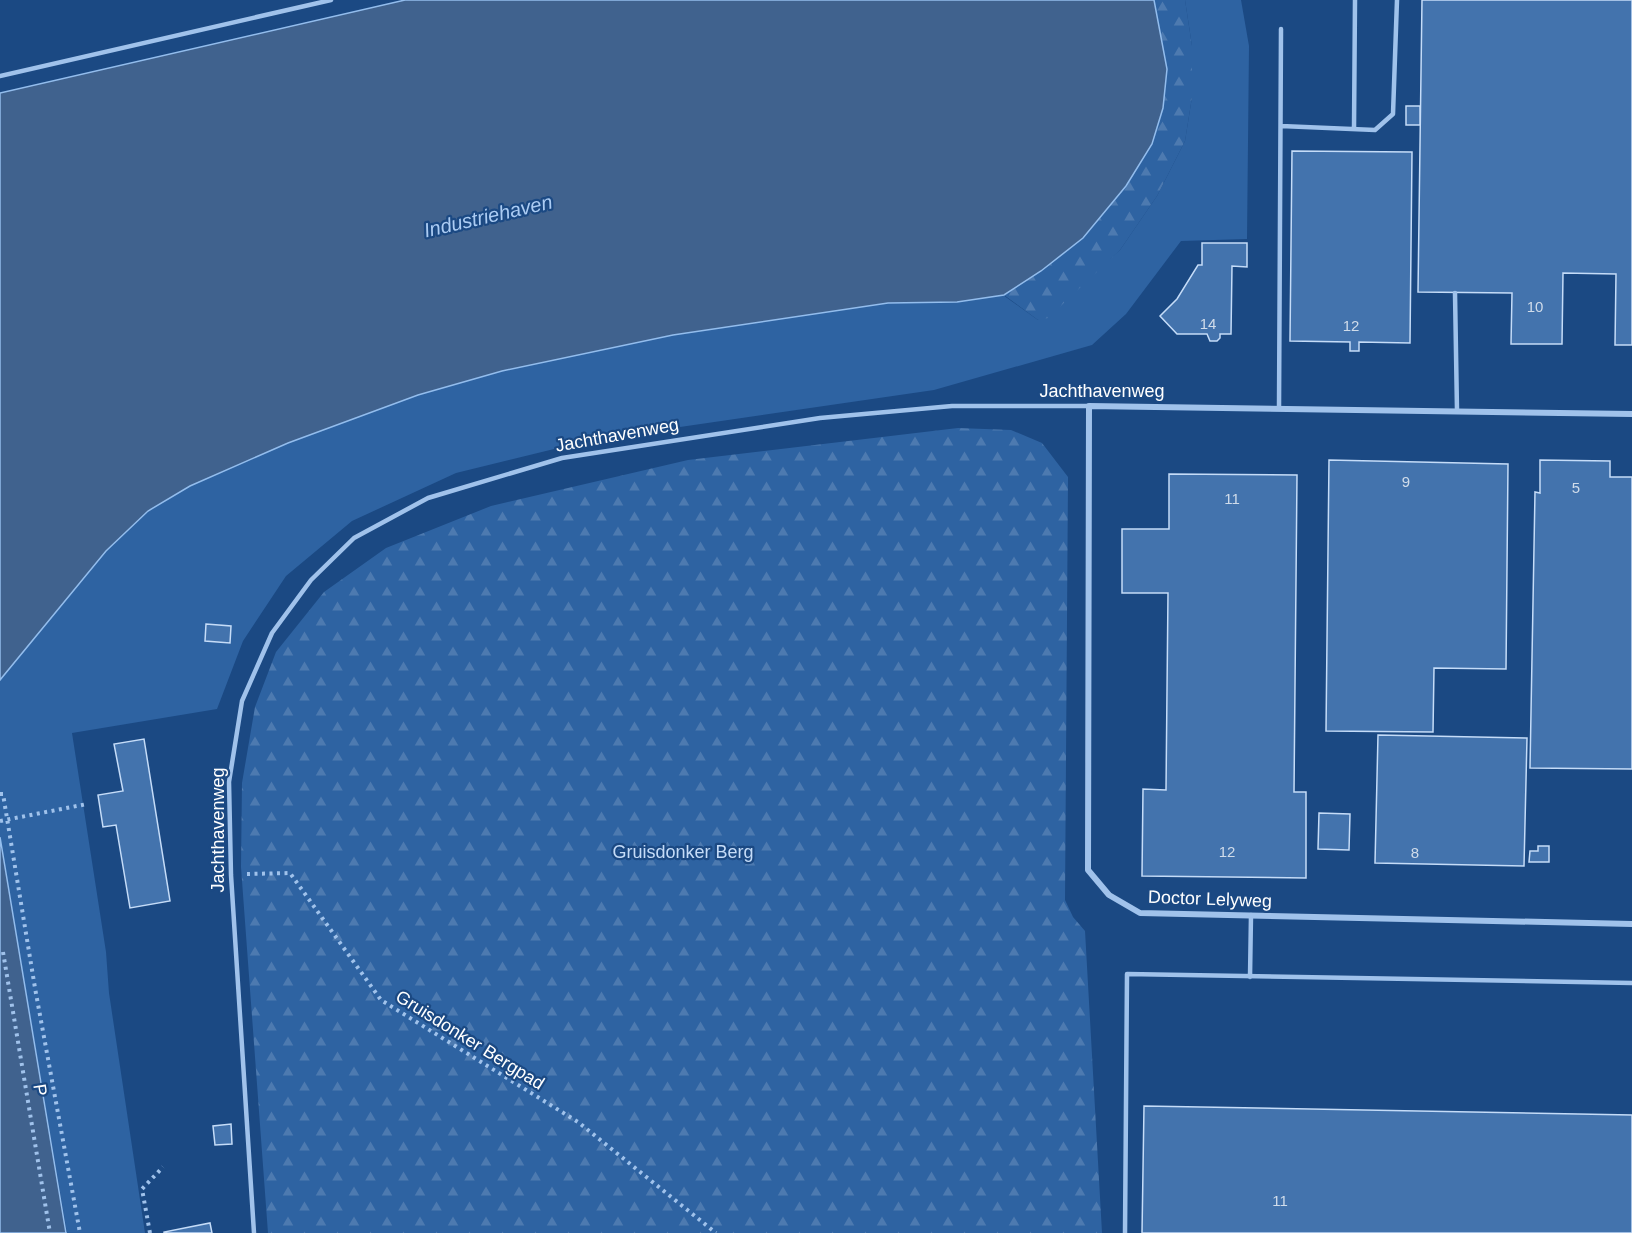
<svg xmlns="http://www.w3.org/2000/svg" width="1632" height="1233" font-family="Helvetica,sans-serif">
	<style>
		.green { fill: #2e63a2 }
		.forest { fill: url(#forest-firs) }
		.water { fill: #40628e; stroke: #93bded; stroke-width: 1.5 }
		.building { fill: #4373ad; stroke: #c5dcf8; stroke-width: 1.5 }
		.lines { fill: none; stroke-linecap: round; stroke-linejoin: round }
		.path { stroke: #a0c2eb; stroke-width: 4; stroke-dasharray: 3 4.5; stroke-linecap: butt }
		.lane { stroke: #a0c2eb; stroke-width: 4.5 }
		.street { stroke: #a0c2eb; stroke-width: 6 }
		.labels { text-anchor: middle; stroke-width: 4.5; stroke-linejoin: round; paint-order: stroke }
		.number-label { font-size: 15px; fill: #d0dcea }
		.street-label { font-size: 18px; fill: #fff; stroke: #1b4983 }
		.park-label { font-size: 18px; fill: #c5dcf8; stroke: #1b4983 }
		.water-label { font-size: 20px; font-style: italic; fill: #acccf3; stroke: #1b4983 }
	</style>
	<defs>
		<pattern id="forest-firs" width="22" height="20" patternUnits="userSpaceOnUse" patternTransform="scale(1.5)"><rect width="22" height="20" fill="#2e63a2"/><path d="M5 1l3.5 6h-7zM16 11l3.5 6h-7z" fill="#4d7ab0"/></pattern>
	</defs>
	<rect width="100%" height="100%" fill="#1b4983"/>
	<path class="green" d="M1185 0H1241L1249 46 1247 239 1181 241 1126 314 1092 345 934 390 591 440 456 473 352 521 286 576 243 641 217 709 72 733 106 952 109 993 145 1233H67L0 837V680L106 551 148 511 190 486 288 443 418 395 502 371 673 335 888 303 957 302 1003 295 1038 320 1120 250 1157 196 1185 141 1192 97V46Z"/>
	<path class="forest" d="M1154 0H1185L1192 46V97L1185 141 1157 196 1120 250 1048 318 1038 320 1004 295 1041 271 1083 238 1126 186 1152 144 1167 69Z
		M958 428 1011 430 1042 443 1068 477 1065 900 1073 917 1085 931 1102 1233H268L241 867 242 783 255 707 276 652 324 592 386 548 491 506 688 460Z"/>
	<path class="water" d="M405 0H1154L1167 69 1163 108 1152 144 1126 186 1083 238 1041 271 1004 295 957 302 888 303 673 335 502 371 418 395 288 443 190 486 148 511 106 551 0 680V93Z
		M0 837 66 1233H67H0Z"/>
	<path class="building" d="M1422 0H1632V345H1615L1616 274 1563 273 1562 344H1511L1512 293 1418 292Z
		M1406 106H1420V125H1406Z
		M1292 151 1412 152 1410 343 1359 342V351H1350V342L1290 341Z
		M1202 243H1247V267L1232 266 1231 334H1220V338L1217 341H1210L1207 334H1177L1160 316 1177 299 1198 265H1202Z
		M1329 460 1508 464 1506 669 1434 668 1433 732 1326 731Z
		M1540 460 1610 461V477H1632V769L1530 768 1535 492 1540 493Z
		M1169 474 1297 475 1294 792H1306V878L1142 876 1143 789 1166 790 1168 593H1122V529H1169Z
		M206 624 231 626 230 643 205 641Z
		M1378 735 1527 738 1524 866 1375 863Z
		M144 739 170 901 130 908 116 825 103 827 98 795 123 791 114 744Z
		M1319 813 1350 814 1349 850 1318 849Z
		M1538 846H1549V862H1529L1530 851H1538Z
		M1144 1106 1632 1115V1233H1142Z
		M231 1124 232 1144 215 1145 213 1126Z
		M210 1223 212 1233H164V1232Z"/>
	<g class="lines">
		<path class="path" d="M0 794H3L35 988 80 1233
			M0 821 87 804
			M247 874 290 873 381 1000 578 1122 716 1233
			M3 952 50 1233
			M150 1233 142 1189 163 1167"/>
		<path class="lane" d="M0 76 331 0
			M1281 126 1375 130 1393 114 1397 0
			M1354 129 1355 0
			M1455 293 1457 411
			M1279 408 1281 29
			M1250 977 1251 915
			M254 1233 231 875 229 782 242 701 272 633 311 580 354 538 428 498 562 458 820 418 952 406H1089
			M1125 1233 1127 974 1632 983"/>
		<path class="street" d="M1632 414 1089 406 1088 870 1109 895 1140 913 1632 924"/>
	</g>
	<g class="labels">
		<g class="number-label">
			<text x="1535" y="312">10</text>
			<text x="1208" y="329">14</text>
			<text x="1351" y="331">12</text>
			<text x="1406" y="487">9</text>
			<text x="1576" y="493">5</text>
			<text x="1232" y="504">11</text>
			<text x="1227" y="857">12</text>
			<text x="1415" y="858">8</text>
			<text x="1280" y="1206">11</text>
		</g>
		<g class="street-label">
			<text x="1102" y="397">Jachthavenweg</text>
			<text transform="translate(617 435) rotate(-10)" y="6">Jachthavenweg</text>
			<text transform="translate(218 830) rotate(-90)" y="6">Jachthavenweg</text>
			<text transform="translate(1210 899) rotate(2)" y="6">Doctor Lelyweg</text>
			<text transform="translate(470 1040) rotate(32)" y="6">Gruisdonker Bergpad</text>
			<text transform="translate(40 1090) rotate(81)" y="6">P</text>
		</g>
		<g class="park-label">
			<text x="683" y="858">Gruisdonker Berg</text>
		</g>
		<g class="water-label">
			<text transform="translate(488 216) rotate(-13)" y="7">Industriehaven</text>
		</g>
	</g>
</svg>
